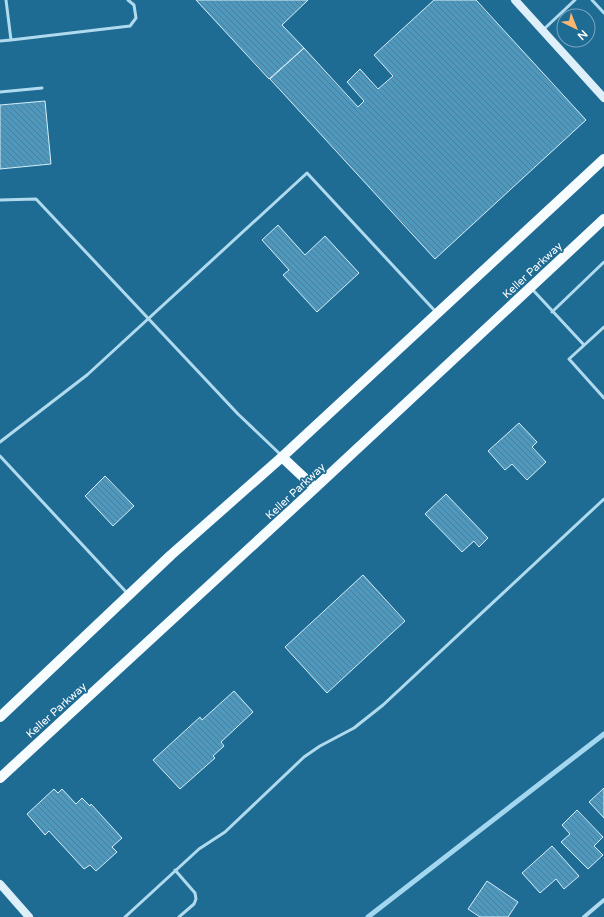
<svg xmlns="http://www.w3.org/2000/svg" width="604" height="917" font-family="'Varela Round',sans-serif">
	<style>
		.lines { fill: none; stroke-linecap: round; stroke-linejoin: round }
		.stream { stroke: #a3d7f0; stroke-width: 5 }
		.building { fill: url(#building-back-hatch); stroke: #d6eefa }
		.lane { stroke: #b0daee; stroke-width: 3 }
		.street { stroke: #b0daee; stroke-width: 4 }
		.secondary { stroke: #ddf0fa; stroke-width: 8 }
		.primary { stroke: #f7fcff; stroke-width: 10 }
		.labels { text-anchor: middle; stroke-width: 3.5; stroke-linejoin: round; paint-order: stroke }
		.street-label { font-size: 11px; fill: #fff; stroke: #1e6b93 }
	</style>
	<defs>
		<pattern id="building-back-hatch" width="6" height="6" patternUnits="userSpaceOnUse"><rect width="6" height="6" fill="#4f98bd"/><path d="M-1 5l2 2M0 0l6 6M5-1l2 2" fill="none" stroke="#4e7d95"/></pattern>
	</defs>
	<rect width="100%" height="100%" fill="#1e6b93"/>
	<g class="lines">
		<path class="stream" d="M368 917 604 734"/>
	</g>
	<path class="building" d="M196 0H308L282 25 304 48 269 79Z
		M434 0H476L586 120 435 259 270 79 304 48 358 107 364 101 347 82 360 69 378 89 393 76 374 55Z
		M45 101 51 164 0 169V105Z
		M278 225 305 255 325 236 359 273 317 312 283 275 289 270 262 240Z
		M519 423 537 442 532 447 546 462 527 480 512 464 505 470 488 451Z
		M105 476 134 506 113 526 85 496Z
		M446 494 488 538 479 547 474 541 462 552 425 514Z
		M363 575 405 621 327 693 285 647Z
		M234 691 253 712 221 742 224 746 213 756 215 758 180 789 153 760 200 717 202 720Z
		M604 788V818L589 802Z
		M54 789 58 793 62 789 76 804 82 798 90 806 91 804 122 838 112 847 117 852 96 871 90 865 84 869 49 831 45 835 27 814Z
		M577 810 603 837 594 846 603 855 588 869 561 842 570 834 562 825Z
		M552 846 579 876 564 889 556 879 540 893 522 873Z
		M487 881 518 902 508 917H480L468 909Z"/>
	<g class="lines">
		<path class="lane" d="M592 0 604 13
			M543 30 575 0
			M11 40 130 26 136 18 134 5 128 0
			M0 41 11 40 6 0
			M0 92 42 88
			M0 200 36 199 238 414 281 455
			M532 289 584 345
			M552 312 604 262
			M604 327 569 359 604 398
			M0 442 87 375 307 173 436 312
			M0 456 128 594
			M175 870 195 893 196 899 194 904 179 917
			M125 917 199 849 225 832 304 757 320 746 354 728 383 705 604 499"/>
		<path class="street" d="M584 917 604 900"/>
		<path class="secondary" d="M515 0 604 98
			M0 884 29 917"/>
		<path class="primary" d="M282 457 315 488
			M0 717 171 555 282 457 604 159
			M0 778 315 488 604 219"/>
	</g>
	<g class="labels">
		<g class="street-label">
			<text transform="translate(532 270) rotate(-43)" y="4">Keller Parkway</text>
			<text transform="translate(295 491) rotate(-43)" y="4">Keller Parkway</text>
			<text transform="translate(56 710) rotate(-42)" y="4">Keller Parkway</text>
		</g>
	</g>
	<g transform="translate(576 28) rotate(137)"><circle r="19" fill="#1e6b93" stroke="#78a6be"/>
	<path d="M0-3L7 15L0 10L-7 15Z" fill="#fdb66f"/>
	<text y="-6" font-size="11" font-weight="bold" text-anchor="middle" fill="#ffffff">N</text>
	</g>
</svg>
